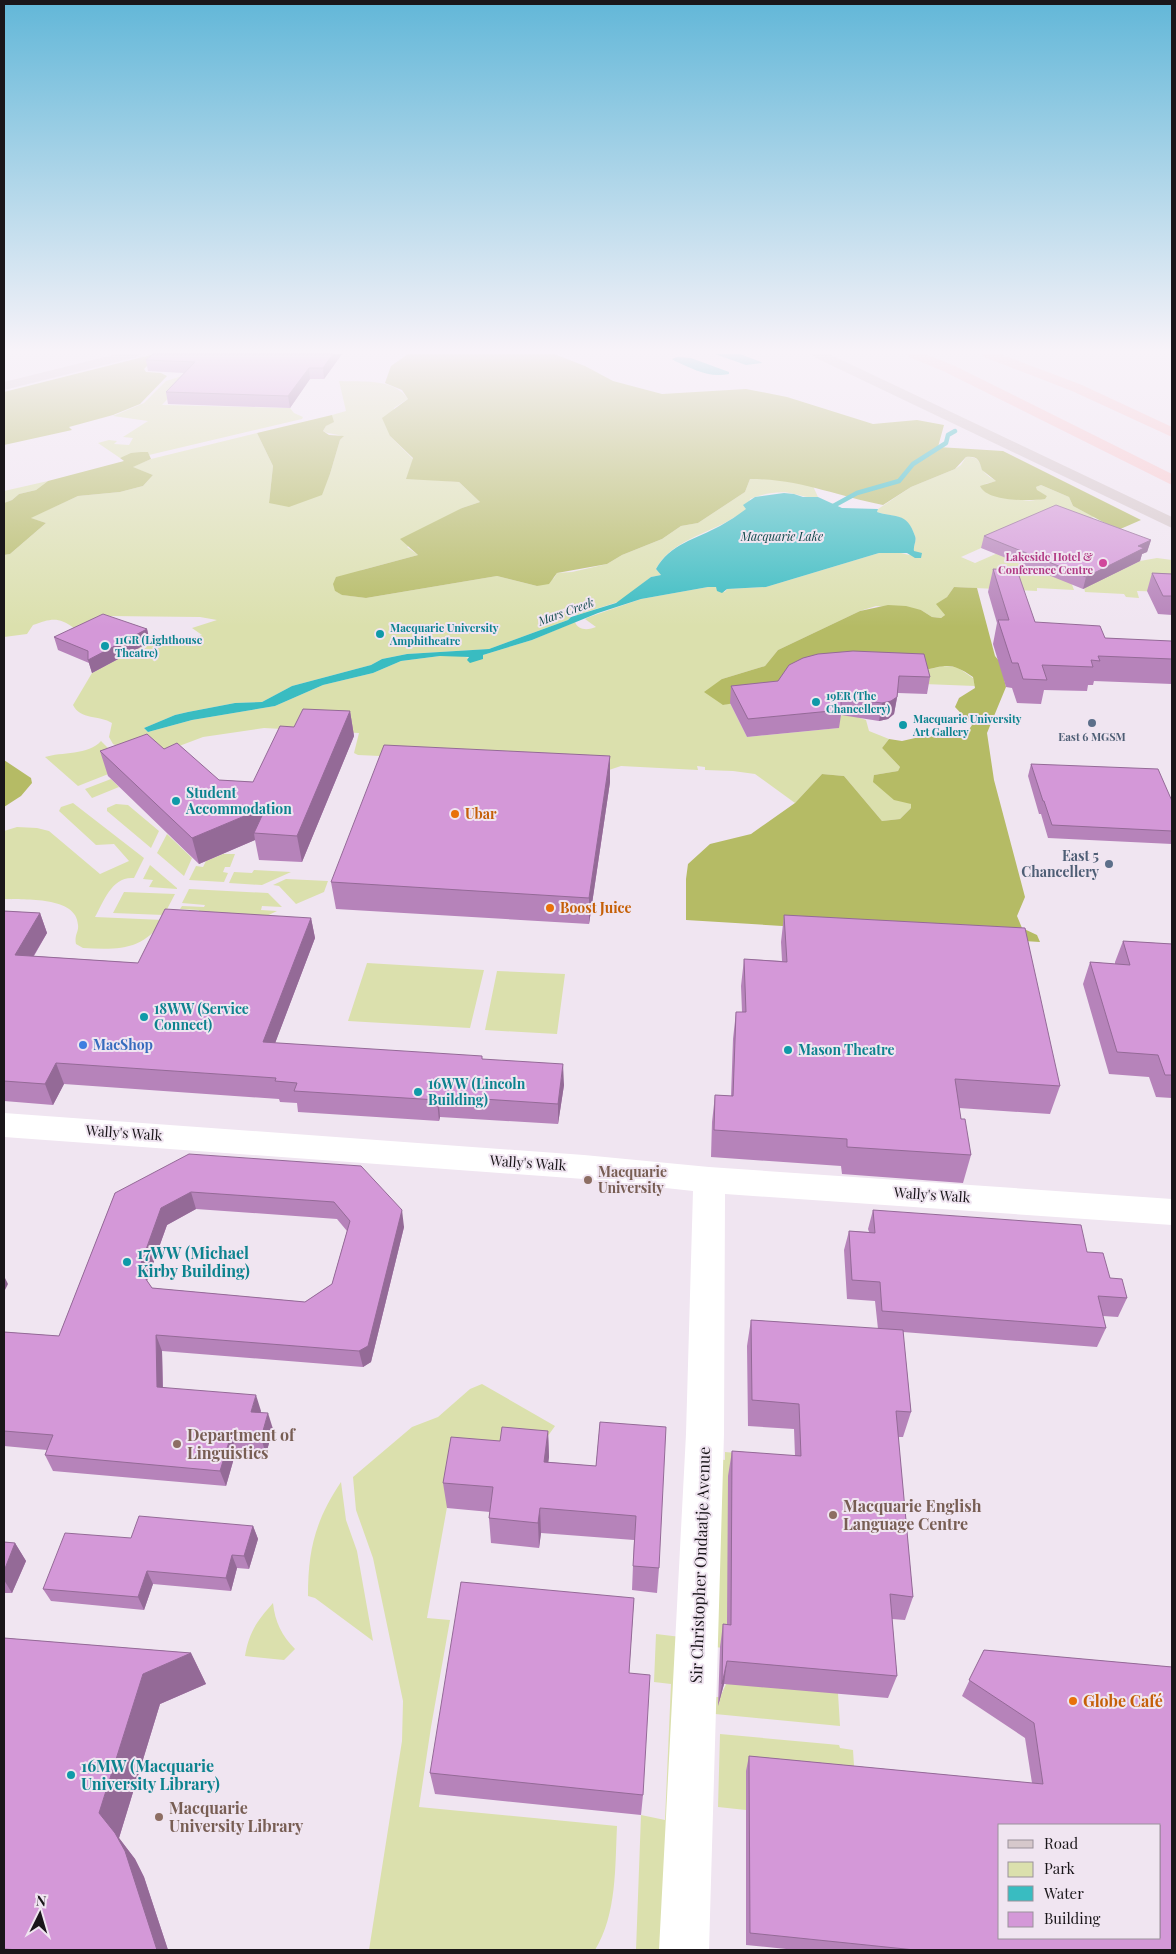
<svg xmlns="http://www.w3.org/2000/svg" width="1176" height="1954" font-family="'Playfair Display',serif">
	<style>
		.green { fill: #dbe0ad }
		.forest { fill: #b5bb65 }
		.water { fill: #39bcc1 }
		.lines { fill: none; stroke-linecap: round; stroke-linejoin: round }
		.stream { stroke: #39bcc1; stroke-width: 4.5 }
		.street { fill: #fff; fill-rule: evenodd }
		.secondary { fill: #d6c8cb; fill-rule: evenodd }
		.highway { fill: #f9c7cb; fill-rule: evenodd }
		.wall { fill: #b683ba; fill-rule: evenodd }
		.shaded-wall { fill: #946a97 }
		.building { fill: #d498d8; stroke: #946a97; fill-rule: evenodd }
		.hotel-dot { fill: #d1479c; stroke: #f0e5f1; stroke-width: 2 }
		.culture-dot { fill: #0f9aa8; stroke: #f0e5f1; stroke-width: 2 }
		.service-dot { fill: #5c6f8a; stroke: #f0e5f1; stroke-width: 2 }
		.food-dot { fill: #e8710a; stroke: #f0e5f1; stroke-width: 2 }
		.shop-dot { fill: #3f7fe0; stroke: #f0e5f1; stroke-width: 2 }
		.education-dot { fill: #8d6e63; stroke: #f0e5f1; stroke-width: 2 }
		.labels { text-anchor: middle; stroke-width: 4; stroke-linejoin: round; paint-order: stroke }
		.far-hotel-label { font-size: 11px; font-weight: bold; fill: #b23c85; stroke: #f0e5f1; text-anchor: end }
		.far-culture-label { font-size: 11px; font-weight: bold; fill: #0d838f; stroke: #f0e5f1; text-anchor: start }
		.far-service-label { font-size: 11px; font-weight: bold; fill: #4e5e75; stroke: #f0e5f1 }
		.far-water-label { font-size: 12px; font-style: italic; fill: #10494b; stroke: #f0e5f1 }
		.culture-label { font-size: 14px; font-weight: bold; fill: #0d838f; stroke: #f0e5f1; text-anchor: start }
		.food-label { font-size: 14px; font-weight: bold; fill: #c56008; stroke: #f0e5f1; text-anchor: start }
		.service-label { font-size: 14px; font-weight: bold; fill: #4e5e75; stroke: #f0e5f1; text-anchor: end }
		.shop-label { font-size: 14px; font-weight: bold; fill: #366cbe; stroke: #f0e5f1; text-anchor: start }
		.street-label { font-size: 14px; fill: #1a161a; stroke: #f0e5f1 }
		.education-label { font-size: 14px; font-weight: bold; fill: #785e54; stroke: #f0e5f1; text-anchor: start }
		.near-culture-label { font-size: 16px; font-weight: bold; fill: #0d838f; stroke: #f0e5f1; text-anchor: start }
		.near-education-label { font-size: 16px; font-weight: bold; fill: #785e54; stroke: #f0e5f1; text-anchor: start }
		.near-street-label { font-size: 16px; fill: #1a161a; stroke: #f0e5f1 }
		.near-food-label { font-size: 16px; font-weight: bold; fill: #c56008; stroke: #f0e5f1; text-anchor: start }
	</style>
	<rect width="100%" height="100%" fill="#f0e5f1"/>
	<path class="green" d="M182 376 171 395 162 405 290 408 294 413 303 417 302 419 149 455 148 452 120 458 98 443 109 440 117 441 114 444 129 445 133 438 123 437 148 421 113 416 144 403 166 381Z
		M339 381C362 382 394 378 408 399L394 408 390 436 413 459 407 478 459 482 480 502 462 508 407 547 418 555 362 570 335 591 343 595 366 598 497 576 537 586 554 578 557 573 572 572 607 564 622 555 662 539 681 526 698 523 745 492 750 479H774L813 486 818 497C808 498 803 496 794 494 782 490 762 494 750 499 749 502 748 507 746 510 743 513 737 516 733 518 708 534 670 541 656 569L661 575 651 577 621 601 577 615 567 608 562 609 571 617 568 620 489 649 407 654 382 659 371 665 292 686 262 702 235 703 188 712 175 715 144 728 148 732 192 720 275 706 323 685 373 673 401 661 440 656 458 655 469 658 483 655 532 640 575 622C578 631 589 630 596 627L585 619 589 617 641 599 708 587H716L725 592 727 589 766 587 879 553H901L909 555 914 551C913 546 917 541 915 536 907 512 894 518 877 512L878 509 911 487 955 469 961 465 966 457C982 456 978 465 986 474 989 477 993 479 997 481L985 484C1004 494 1026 508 1047 496L1037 491 1036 487 1041 485 1069 497 1073 506 1094 517 1087 520 1053 516 961 557 975 563 1007 549 1012 561 1071 582 1074 590 1037 588V591L954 587 947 597 937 604 945 615 941 618 932 617 921 610 876 606 860 611 778 650 765 666 722 679 723 705 730 703 747 737 839 728 838 716 849 714 866 720 869 731 889 739 882 748 900 767 898 771 874 775 911 804V808L900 819 882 821 844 776 822 774 795 803 755 774 733 771 705 770V767L697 766 698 770 621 766 597 774 445 759 358 755 354 753 359 733 264 728 203 737 166 751 124 749 113 744 109 737 112 723C100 715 80 720 73 705L92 673 151 641 162 639 173 646 202 635 192 628 217 620 200 617 108 616 74 628C58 616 50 619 33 625L27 634 4 637V555L10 554 46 523 30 518 78 496 120 492 143 486 153 475 132 467 151 459 257 433 273 466 269 503 321 495 330 474 340 440 343 437C337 433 329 435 323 431L326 426 333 422 332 415 346 411Z
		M48 481 36 490 19 494 12 500 4 503V491Z
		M1157 558 1172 560V592L1137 591 1139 598 1126 597 1124 594 1085 592 1083 582 1105 575 1108 576 1140 561Z
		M943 666 957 667 973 678 975 686 924 684 921 671Z
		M101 741 110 750 154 756 78 786 45 757C61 752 89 755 101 741Z
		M111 779 119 787 92 798 85 789Z
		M73 803 144 858 134 878C112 876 104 901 95 917L163 920C143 951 116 950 83 948L76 944C74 935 79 932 78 925 77 896 24 900 4 899V831L17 827 37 828 49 831 100 874 129 861 114 844 96 845 59 811 61 807Z
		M116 804 128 805 159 831 151 848 107 811V808Z
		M167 834 192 858 184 876 157 853Z
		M223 854H235L230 867H225L223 872 228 873 224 882 189 880 196 866 203 867 206 861Z
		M150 865 177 888V889L149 887 153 880 143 879Z
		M254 870 291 872 262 885 229 883 234 872 252 873Z
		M286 879 328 881 324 892 296 904 279 886 273 885Z
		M189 889 268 893 282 907 262 906 261 910 277 911 252 923 195 920 199 910 180 909 182 906 204 907 205 905 182 903Z
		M124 892 175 894 164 915 113 913Z
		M367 963 484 970 470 1028 348 1021Z
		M497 971 565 974 557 1034 485 1030Z
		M482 1384 555 1426 540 1447 455 1463 427 1618 450 1620 431 1727 419 1807 617 1826C615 1867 617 1914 595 1950H369L402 1741 403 1701 373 1558 356 1510 353 1477 412 1427 438 1417 470 1389Z
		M725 1452 782 1457 838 1693 840 1726 715 1714V1697H720L728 1680 733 1649 705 1646 709 1458 725 1460Z
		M341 1482 346 1520 357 1551 373 1641 315 1598 308 1596C308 1550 315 1521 341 1482Z
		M273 1603C275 1622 282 1636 295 1649L284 1660 245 1656C249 1632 257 1621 273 1603Z
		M656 1634 681 1637 669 1950H636L641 1815 665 1820 671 1684 654 1682Z
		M720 1734 839 1745 840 1748 853 1750 855 1781 746 1771V1810L718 1807Z"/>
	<path class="forest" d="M155 354 153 360 144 369 146 372 161 373 167 376 140 404 113 415 69 427 72 430 4 445V392Z
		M408 354H554L585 366 613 381 662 394 746 389 787 397 873 424 917 420 944 425 938 447 1003 451 1141 520 1118 530 1073 506 1069 497 1041 485 1036 487 1037 490 1047 496 1045 499C1030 501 987 502 980 486L996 481 982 470C979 460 978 456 966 457L955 469 911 487 883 505C836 496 800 479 750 479L745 492 698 523 681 526 662 539 622 555 607 564 557 573 549 584 537 586 497 576 366 598 342 595 335 591 333 584 336 577 418 555 400 539 462 508 480 502 459 482 406 479 413 458 390 436 382 418 408 399 402 390 385 383 391 366Z
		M332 415 334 422 326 426 323 431 329 435 344 436 340 440 330 474 322 495 289 507 269 503 273 466 257 433Z
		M141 452H148L151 459 133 467 153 475 143 486 120 492 78 496 31 518 46 523 10 554 4 555V503L12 500 19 494 36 490 48 481 124 461 120 458 131 453Z
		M954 587 977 588 995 656 1000 662 1006 687 987 733 994 780 1025 897 1017 916 1022 928 1037 935 1040 942 686 920V879L688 864 710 844 751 834 795 803 822 774 844 776 882 821 900 819 911 808V804L894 800 873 782 874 775 898 771 900 767 882 748 889 739 902 741 924 736 945 737 968 731 972 725 955 707 959 698 975 688 973 677C951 662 947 665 921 671L723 705 704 692 722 679 765 666 778 650 860 611 888 605 906 606 921 610 932 617 941 618 945 615 936 604 947 597Z
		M4 760 31 778 32 783 21 796 4 807Z"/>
	<path class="water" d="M715 354H740L761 362 762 363 746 365Z
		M677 357 691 358 729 372V374C708 378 693 369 675 361L672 359Z
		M784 493 794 494 803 497H818L842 508 878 509 877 512C894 518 907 511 915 536 917 541 913 546 914 551L922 553 921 558H915L907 553H879L766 587 727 589 722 593 717 591 716 587H708L641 599 598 613 532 640 483 655V659L470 663 467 660 469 657 440 656 401 661 373 673 323 685 275 706 192 720 148 732 144 728 175 715 188 712 235 703 262 702 292 686 371 665 382 659 407 654 489 649 568 620 571 617 616 603 651 577 661 575 656 569C670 544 696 539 720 526 729 521 738 515 746 509L743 505 755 497Z"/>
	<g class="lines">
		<path class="stream" d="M826 510 857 493 899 481 913 464 946 443 948 435 955 431"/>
		<path class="street" d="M4 1113 584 1155 709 1167 1172 1199V1225L725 1194 724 1434 709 1950H659L686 1434 693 1191 584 1179 4 1137Z"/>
		<path class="secondary" d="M117 354H139L137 357 4 390V382Z
			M812 354H829L1172 517V528L814 357Z"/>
		<path class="highway" d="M908 354H925L953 365 1172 474V485L943 371 909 357Z
			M983 354H1000L1082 385 1172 427V437L1072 391 984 357Z"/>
	</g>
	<path class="wall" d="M153 354H342L324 379H310L290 408 168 404 166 392 184 373 148 371 146 360Z
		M984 536 1151 540 1147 552 1142 554 1140 561 1083 589 981 548Z
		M993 569 1035 622 1105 638 1172 642V684L1094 681 1093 685H1088L1087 691 1044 690 1041 704 1017 703 1012 688 1006 687 993 644 997 623 988 592Z
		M1152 573 1172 574V615L1158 614 1147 591Z
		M147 629 150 642 92 673 89 663 58 650 54 637Z
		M818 654 930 677 927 694 898 693 894 714 888 719 879 721 841 715 839 728 747 737 730 703 731 686 778 681Z
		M350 711 354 736 302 862 259 860 255 840 199 864 108 776 100 751 164 749 219 780 253 782 294 727Z
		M610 756V782L589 924 336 909 331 882Z
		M1031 764 1172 801V844L1048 838 1041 814H1039L1028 776Z
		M4 911 40 913 47 933 34 956 138 963 311 918 315 938 275 1043 482 1059 564 1085 558 1124 440 1117 439 1121 298 1112 297 1103 280 1102 279 1099 64 1084 53 1105 4 1101Z
		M784 915 1060 1086 1050 1114 959 1108 961 1119 971 1155 963 1183 842 1174 841 1166 711 1157 712 1122 715 1095 731 1096 733 1039 736 1012H742L741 986 744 959 782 961 781 942Z
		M1123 941 1172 944V1098L1156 1097 1149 1077 1109 1074 1083 984 1090 962 1115 964V962Z
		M361 1166 404 1227 371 1362 363 1367 162 1351 163 1387 261 1411 260 1412 273 1429 266 1454 236 1451 226 1486 53 1471 45 1455 47 1450 4 1446V1332L59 1336 115 1193ZM196 1209 337 1219 347 1231 332 1284 305 1302 152 1288 147 1281 167 1225Z
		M873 1210 1087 1252 1127 1298 1118 1317 1103 1316 1106 1328 1097 1347 903 1332 911 1412 903 1437H898L913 1597 905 1620 892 1619 897 1676 888 1698 724 1684 718 1706 720 1647 723 1624 727 1625 728 1476 732 1451 795 1456 794 1429 748 1426 747 1346 751 1320 878 1329 875 1301 847 1299 844 1250 849 1231 869 1232 868 1229Z
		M600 1422 659 1568 657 1593 632 1590 634 1540 541 1533 539 1548 491 1543 489 1518 490 1512 447 1508 443 1483 500 1441 548 1431 549 1457 548 1462 596 1466Z
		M253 1526 258 1539 249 1569 237 1568 231 1591 153 1584 144 1610 51 1601 43 1589 131 1538Z
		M4 1542 15 1543 26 1561 12 1593H4Z
		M634 1598 629 1673 643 1795 641 1815 435 1794 430 1773Z
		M4 1638 191 1653 206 1684 160 1704 119 1838 135 1859 144 1877 168 1950H4Z
		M984 1650 1172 1667V1950H796L746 1945V1771L749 1756 1032 1783 1025 1738 962 1696Z"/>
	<path class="shaded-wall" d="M333 354H342L324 379 323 368Z
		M309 368 310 379 290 408 288 396Z
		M1151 540 1147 552 1142 554 1140 561 1083 589 1086 577 1138 546Z
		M147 629 150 642 92 673 88 660Z
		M897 697 894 714 888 719 879 721 882 703Z
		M350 711 354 736 302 862 297 836Z
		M610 756V782L589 924V898Z
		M266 807 254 833 255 840 199 864 192 838Z
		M40 913 47 933 22 975 15 955Z
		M311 918 315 938 268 1062 263 1042Z
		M56 1063 64 1084 53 1105 45 1084Z
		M563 1064 564 1085 558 1124V1104Z
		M438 1096 440 1117 439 1121 437 1100Z
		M191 1192 196 1209 167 1225 145 1286 139 1269 161 1208Z
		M402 1210 404 1227 371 1362 363 1367 359 1351Z
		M4 1276 8 1284 4 1292Z
		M156 1335 162 1351 163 1403 157 1387Z
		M256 1395 261 1411 256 1428 251 1412Z
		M268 1413 273 1429 266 1454 261 1438Z
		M548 1431 549 1457 545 1487 544 1462Z
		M231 1435 236 1451 226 1486 220 1471Z
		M540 1508 541 1533 539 1548 538 1523Z
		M253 1526 258 1539 249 1569 244 1556Z
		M15 1543 26 1561 12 1593 4 1580V1571Z
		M232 1555 237 1568 231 1591 226 1578Z
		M147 1571 153 1584 144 1610 138 1597Z
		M191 1653 206 1684 160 1704 119 1838 135 1859 144 1877 168 1950H157L99 1813 143 1674Z
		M727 1661 724 1684 718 1706 722 1684Z"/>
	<path class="building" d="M153 354H333L323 368H309L288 396 166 392 195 362 146 360Z
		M1056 505 1151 540 1138 546 1144 548 1086 577 984 536Z
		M993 569 1017 570 1035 622 1100 626 1105 638 1171 641 1172 642V659L1098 656 1100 661 1091 660 1093 667 1042 665 1047 680 1023 679 1018 663H1012L998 620H1009Z
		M1152 573 1172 574V596H1163Z
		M103 614 147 629 88 660V651L54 637Z
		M853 651 924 654 930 677 899 676 897 697 891 701 882 703 841 698V710L748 719 731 686 778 681 789 665 803 658 818 654Z
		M303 709 350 711 297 836 254 833 266 807 192 838 100 751 147 734 164 749 177 743 219 780 253 782 280 726 294 727Z
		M384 745 610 756 589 898 331 882Z
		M1031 764 1158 769 1172 801V831L1052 825 1044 801H1043Z
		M165 909 311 918 263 1042 482 1056V1059L563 1064 558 1104 438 1096 437 1100 294 1091 297 1083 275 1081 276 1078 56 1063 45 1084 4 1081V911L40 913 15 955 138 963Z
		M784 915 1025 928 1060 1086 955 1079 961 1119H965L971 1155 847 1147V1139L714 1130 715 1095 733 1096 736 1012H746L744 959 787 962Z
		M1123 941 1172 944V1075H1165L1158 1055 1117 1052 1090 962 1130 965Z
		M189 1154 361 1166 402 1210 368 1346 359 1351 156 1335 157 1387 256 1395 251 1412 268 1413 261 1438 231 1435 220 1471 45 1455 53 1435 4 1431V1332L59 1336 115 1193ZM191 1192 334 1202 350 1221 332 1284 305 1302 152 1288 139 1269 161 1208Z
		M873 1210 1081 1225 1087 1252 1103 1253 1110 1278 1122 1279 1127 1298 1098 1296 1106 1328 882 1311 880 1282 852 1280 849 1231 875 1233Z
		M751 1320 903 1330 911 1412 896 1411 913 1597 890 1594 897 1676 727 1661 722 1684 723 1624 731 1625 732 1451 801 1456 799 1404 752 1400Z
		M600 1422 666 1427 659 1568 633 1566 636 1516 540 1508 538 1523 489 1518 493 1487 443 1483 451 1437 500 1441 502 1427 548 1431 544 1462 596 1466Z
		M139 1516 253 1526 244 1556 232 1555 226 1578 147 1571 138 1597 43 1589 65 1533 131 1538Z
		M4 1542 15 1543 4 1571Z
		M461 1582 634 1598 629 1673 650 1675 643 1795 430 1773Z
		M4 1638 191 1653 143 1674 99 1813 115 1833 125 1851 157 1950H20L4 1949Z
		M984 1650 1172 1667V1950H915L750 1933 749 1756 1043 1784 1034 1723 969 1680ZM1000 1825H1160V1938H1000Z"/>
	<linearGradient id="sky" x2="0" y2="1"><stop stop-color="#62b7d8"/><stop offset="0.56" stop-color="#f8f3f9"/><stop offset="1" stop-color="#f8f3f9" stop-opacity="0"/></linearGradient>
	<rect width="1176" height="627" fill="url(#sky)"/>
	<circle class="hotel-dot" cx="1103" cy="563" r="5"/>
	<g class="culture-dot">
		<circle cx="380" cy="634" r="5"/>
		<circle cx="105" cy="646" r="5"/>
		<circle cx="816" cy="702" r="5"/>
		<circle cx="903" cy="725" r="5"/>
		<circle cx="176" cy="801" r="5"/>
		<circle cx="144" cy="1017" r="5"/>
		<circle cx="788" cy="1050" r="5"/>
		<circle cx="418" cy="1092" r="5"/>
		<circle cx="127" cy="1262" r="5"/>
		<circle cx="71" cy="1775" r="5"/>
	</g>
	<g class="service-dot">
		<circle cx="1092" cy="723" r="5"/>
		<circle cx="1109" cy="864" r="5"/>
	</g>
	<g class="food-dot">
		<circle cx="455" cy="814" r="5"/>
		<circle cx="550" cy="908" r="5"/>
		<circle cx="1073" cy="1701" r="5"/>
	</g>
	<circle class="shop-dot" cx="83" cy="1045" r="5"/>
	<g class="education-dot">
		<circle cx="588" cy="1180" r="5"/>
		<circle cx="177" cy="1444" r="5"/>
		<circle cx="833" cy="1515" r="5"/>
		<circle cx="159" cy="1817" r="5"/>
	</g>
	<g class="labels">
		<g class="far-hotel-label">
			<text x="1093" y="561">Lakeside Hotel &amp;<tspan x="1093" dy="13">Conference Centre</tspan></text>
		</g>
		<g class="far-culture-label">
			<text x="390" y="632">Macquarie University<tspan x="390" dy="13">Amphitheatre</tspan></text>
			<text x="115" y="644">11GR (Lighthouse<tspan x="115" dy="13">Theatre)</tspan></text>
			<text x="826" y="700">19ER (The<tspan x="826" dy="13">Chancellery)</tspan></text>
			<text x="913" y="723">Macquarie University<tspan x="913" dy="13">Art Gallery</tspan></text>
		</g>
		<g class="far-service-label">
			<text x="1092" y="741">East 6 MGSM</text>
		</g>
		<g class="far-water-label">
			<text x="782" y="541">Macquarie Lake</text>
			<text transform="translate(566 612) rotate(-20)" y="4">Mars Creek</text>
		</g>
		<g class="culture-label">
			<text x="186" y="798">Student<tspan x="186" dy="16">Accommodation</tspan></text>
			<text x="154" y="1014">18WW (Service<tspan x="154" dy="16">Connect)</tspan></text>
			<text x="798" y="1055">Mason Theatre</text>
			<text x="428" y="1089">16WW (Lincoln<tspan x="428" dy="16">Building)</tspan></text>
		</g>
		<g class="food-label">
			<text x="465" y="819">Ubar</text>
			<text x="560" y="913">Boost Juice</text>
		</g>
		<g class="service-label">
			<text x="1099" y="861">East 5<tspan x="1099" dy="16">Chancellery</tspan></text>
		</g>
		<g class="shop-label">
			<text x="93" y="1050">MacShop</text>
		</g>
		<g class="street-label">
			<text transform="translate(124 1133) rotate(4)" y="5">Wally's Walk</text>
			<text transform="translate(528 1163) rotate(4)" y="5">Wally's Walk</text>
			<text transform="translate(932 1195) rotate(4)" y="5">Wally's Walk</text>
		</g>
		<g class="education-label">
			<text x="598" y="1177">Macquarie<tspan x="598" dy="16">University</tspan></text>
		</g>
		<g class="near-culture-label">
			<text x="137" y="1259">17WW (Michael<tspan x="137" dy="18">Kirby Building)</tspan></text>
			<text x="81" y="1772">16MW (Macquarie<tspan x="81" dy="18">University Library)</tspan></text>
		</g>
		<g class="near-education-label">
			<text x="187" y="1441">Department of<tspan x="187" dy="18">Linguistics</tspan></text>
			<text x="843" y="1512">Macquarie English<tspan x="843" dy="18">Language Centre</tspan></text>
			<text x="169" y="1814">Macquarie<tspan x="169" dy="18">University Library</tspan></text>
		</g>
		<g class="near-street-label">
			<text transform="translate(700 1565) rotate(-88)" y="6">Sir Christopher Ondaatje Avenue</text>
		</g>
		<g class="near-food-label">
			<text x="1083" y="1707">Globe Café</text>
		</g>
	</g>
	<rect width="1176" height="1954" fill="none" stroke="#1a161a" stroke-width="10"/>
	<rect x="998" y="1824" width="162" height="115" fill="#f0e5f1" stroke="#9a929b"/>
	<rect x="1008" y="1840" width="25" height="8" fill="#d6c8cb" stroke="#9a929b"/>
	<text x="1044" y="1849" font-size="15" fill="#1a161a">Road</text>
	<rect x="1008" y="1862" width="25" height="15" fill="#dbe0ad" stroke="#9a929b"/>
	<text x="1044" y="1874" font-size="15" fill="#1a161a">Park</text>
	<rect x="1008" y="1886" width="25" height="15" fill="#39bcc1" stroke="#9a929b"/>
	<text x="1044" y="1899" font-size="15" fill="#1a161a">Water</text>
	<rect x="1008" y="1912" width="25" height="15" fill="#d498d8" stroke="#9a929b"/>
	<text x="1044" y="1924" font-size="15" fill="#1a161a">Building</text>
	<g transform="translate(40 1914) rotate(5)" stroke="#f0e5f1" stroke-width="4" paint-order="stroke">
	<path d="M0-4L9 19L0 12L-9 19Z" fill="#1a161a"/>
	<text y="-8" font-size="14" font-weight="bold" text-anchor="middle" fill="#1a161a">N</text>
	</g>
</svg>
